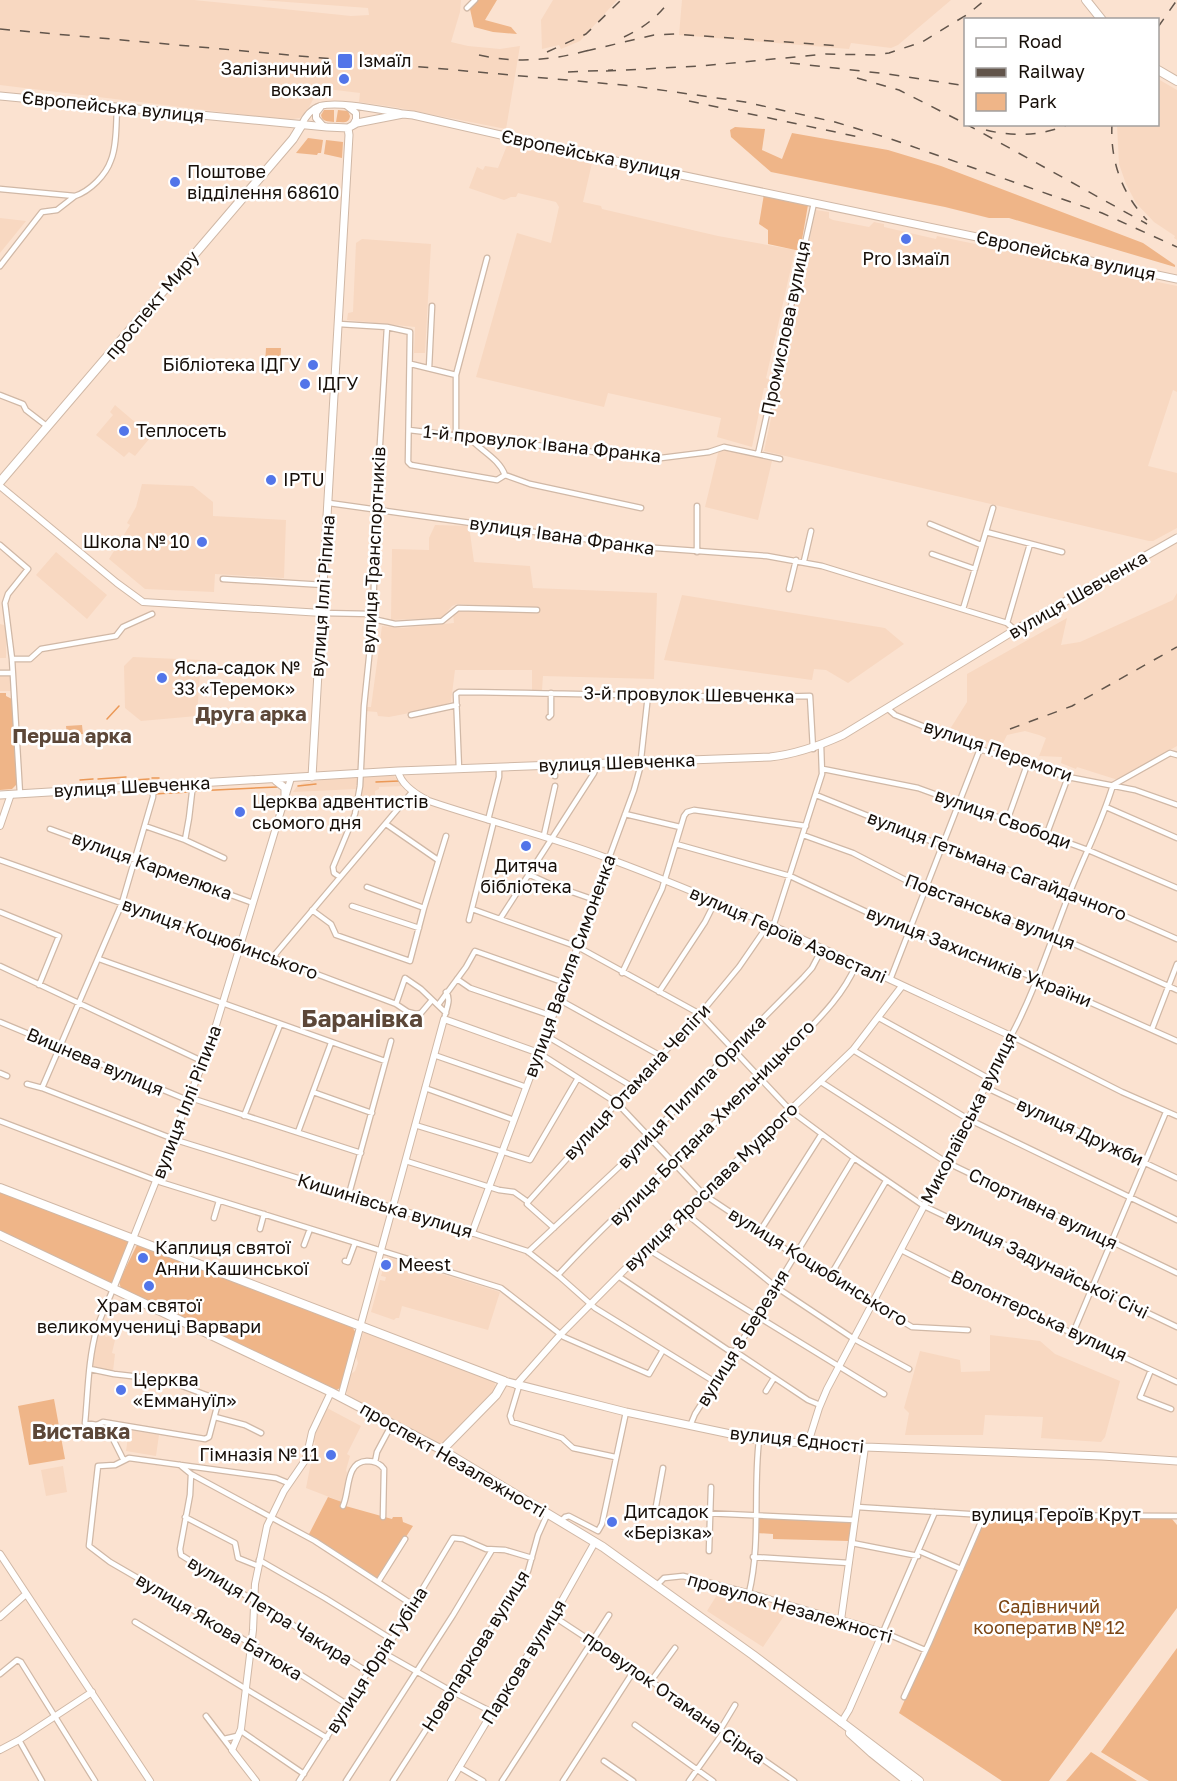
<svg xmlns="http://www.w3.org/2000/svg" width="1177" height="1781" font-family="'Golos Text',sans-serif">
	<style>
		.built { fill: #f8d8c1 }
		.green { fill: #efb588 }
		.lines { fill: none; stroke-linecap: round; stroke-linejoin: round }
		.stream { stroke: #eb9957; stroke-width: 1.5 }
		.minor-casing { stroke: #d0b8a6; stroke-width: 7 }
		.tertiary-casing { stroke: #d0b8a6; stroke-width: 8 }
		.secondary-casing { stroke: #d0b8a6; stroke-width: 9 }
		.primary-casing { stroke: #d0b8a6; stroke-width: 10 }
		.trunk-casing { stroke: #d0b8a6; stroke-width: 10 }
		.minor { stroke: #fff; stroke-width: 4.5 }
		.tertiary { stroke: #fff; stroke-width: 6 }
		.secondary { stroke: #fff; stroke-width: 7 }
		.primary { stroke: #fff; stroke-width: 8 }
		.trunk { stroke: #fff; stroke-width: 8 }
		.rail { stroke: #62554b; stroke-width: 1.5; stroke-dasharray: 10 10; stroke-linecap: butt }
		.poi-dot { fill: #5275e9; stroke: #fff; stroke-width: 2 }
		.labels { text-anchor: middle; stroke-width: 5; stroke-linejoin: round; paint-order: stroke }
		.poi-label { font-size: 18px; fill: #170f09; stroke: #fff; text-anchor: start }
		.street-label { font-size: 18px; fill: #170f09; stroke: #fff }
		.park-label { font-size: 18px; fill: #7b4514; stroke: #fff }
		.neighbourhood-label { font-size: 20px; font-weight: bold; fill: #5c4738; stroke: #fff }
		.quarter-label { font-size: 21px; font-weight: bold; fill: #5c4738; stroke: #fff }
		.district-label { font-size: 24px; font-weight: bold; fill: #5c4738; stroke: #fff }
	</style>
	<rect width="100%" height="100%" fill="#fbe2d0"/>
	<path class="built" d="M0 0H194L351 16 369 15 368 8 260 0H461L460 12 451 42 468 46 500 49 520 46 506 129 394 107 359 102 360 93 319 88 306 113 300 118 286 120 0 85Z
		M553 0H617L580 41 561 49 559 45 542 49 541 20Z
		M682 0H951L898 45 891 48 851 43 849 49 679 35Z
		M1158 79 1177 90V240L1174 238 1175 236 1154 222 1136 203 1126 184 1119 164 1117 125 1158 124Z
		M508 143 521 146V148L592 163 583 202 601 206 602 209 718 236 795 250 766 378 770 380 768 388H764L752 447 717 437 721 418 608 393 604 407 476 377 517 233 551 243 559 207 556 202 518 193 516 197H511L504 200 469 188 477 167 483 170 485 166 498 168Z
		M816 210 829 212V218L833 220 869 227 874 222 884 224V227L936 239 937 236 1177 286V392L1173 390 1148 466 1177 473V528L1153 541H1149L764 451Z
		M0 218 26 221 0 253Z
		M362 239 431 244 425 353H414L415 327 347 320 348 313 353 312 356 243Z
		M115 405 143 429 154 433 135 456 129 452 124 457 96 435 113 415 110 412Z
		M719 449 772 461 758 520 705 507Z
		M142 484 193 486 213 502V516L286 520 284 578 215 574 214 592 145 589 109 559 130 525 127 523 136 507Z
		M435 525 469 526 474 562 530 566 533 588 657 593 654 679 543 676 542 690H532V670H455L451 702 435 708 389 717 378 716 377 712 365 711V707H371L382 626 401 628 454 623 453 614 456 611 534 612V608L457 604 452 606 442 618 391 620 392 549 429 550V538Z
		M56 552 107 595 87 619 36 575Z
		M1177 593V746L1118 780 1077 767 1076 769 1061 763 1062 757 1039 756 1046 738 1039 735 1025 731 1007 735 1001 747 950 729 967 702V674L1067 618 1061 645 1080 642 1173 600Z
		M682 595 885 628 904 644 848 683 826 670 814 669 812 680 664 660Z
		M0 624 4 625 6 628V658H0Z
		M133 657 201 660 197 716 141 721 125 708 124 666Z
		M0 676H11V691H0Z
		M387 775 394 776 405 786 379 787V789L375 791V799L367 811 359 807 361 790 356 789 293 792 298 785 304 783 328 779Z
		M387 1257 500 1292 488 1330 402 1306 399 1318H396L394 1320 371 1312 380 1280 385 1281 386 1277 381 1276Z
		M99 1327 106 1337 109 1336 115 1340 112 1353 115 1354 113 1371 92 1368Z
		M366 1332 494 1381 496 1388 494 1393 441 1445 350 1398 347 1394 346 1389 351 1374 355 1371 358 1363 356 1356 363 1333Z
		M990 1335 1040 1341 1055 1354 1120 1381 1105 1437 1101 1442 1041 1438 1043 1417 985 1415 983 1435H905L909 1413 904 1408 920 1351 960 1360 961 1372 990 1371Z
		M327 1408 361 1426 347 1454 350 1456 346 1470 347 1473 342 1502 306 1488 315 1442 313 1441 314 1435Z
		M129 1430 159 1435 156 1456 126 1451Z
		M63 1466 67 1492 46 1496 41 1470Z
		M720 1590 785 1609 784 1616 763 1647 707 1611Z"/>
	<path class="green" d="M476 0H497L485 20 511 27 517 34 493 32 474 27 470 9Z
		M324 110H334V122C328 121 322 122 321 115Z
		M338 110 348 111 350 116C349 124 343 122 336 122Z
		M735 127 765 129 762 150 782 159 792 133 888 150 941 166 1143 243 1175 265V267L1009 218H989L945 207 771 172 731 137 730 130Z
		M308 138 323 140 321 153H318L317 155 296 153Z
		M326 140 343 142 342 158 324 154Z
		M764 194 808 205 800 251 768 244V230L759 224Z
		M266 348H281L280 365 265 364Z
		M0 693H6V696L12 699 17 777 16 785 12 789 0 790Z
		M82 725 83 734 67 735 66 726Z
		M0 1191 129 1241 113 1282 108 1283 0 1232Z
		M138 1243 351 1325 356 1333 340 1388 335 1391 121 1289 119 1281Z
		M54 1399 65 1459 29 1465 18 1406Z
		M328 1497 342 1502V1505L392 1519 393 1517H402L403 1522 413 1526 379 1578 377 1579 308 1536Z
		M761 1518 853 1521 850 1541 773 1539V1534L756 1533 758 1520Z
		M989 1519H1172L1177 1525V1608L1049 1781H1002L899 1713 975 1541 986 1520Z
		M1177 1648V1781H1149L1101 1752Z
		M1091 1752 1137 1781H1066Z"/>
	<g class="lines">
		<path class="stream" d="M107 719 119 706
			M152 778H159
			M98 779 126 777
			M80 780 93 779
			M134 780 149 779
			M376 782 399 781
			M298 786 316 784
			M195 791 277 787
			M154 794 189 792"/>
		<g class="minor-casing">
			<path id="minor" d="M467 8 475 0
				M0 189 75 196C90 191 106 175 111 160 117 145 116 124 117 108
				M0 266 42 212 57 210 75 196
				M339 324 387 327 410 332 408 462 411 465 497 480 505 475
				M411 364 456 375
				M429 368 432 306
				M0 395 23 404 26 410 48 427
				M409 430 653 459 709 452 724 447 780 459
				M456 435V375L487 258
				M468 436C479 450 499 458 505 475
				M758 454 814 203
				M505 475 530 484 641 508
				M329 503 642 547 767 556 822 566 1007 623 1015 630
				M930 524 981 545
				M986 532 1062 552
				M0 545 28 569 8 594 5 603 12 659 20 794
				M697 552V506
				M932 554 975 569
				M804 561 811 531
				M223 579 324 585
				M789 589 796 560
				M963 609 993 508
				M322 613 372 614
				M373 619 395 624 442 621 458 608 537 610
				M1007 623 1030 544
				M12 659H30L41 649 116 636 123 627 152 614
				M0 673H12
				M887 708 895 715 980 749 1027 765 1068 777 1135 790 1177 805
				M411 715 457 705
				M549 717 551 715V693
				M554 765 555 776
				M459 769 456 694 459 692C576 693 693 698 810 696L813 749
				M823 769 918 788 1088 850 1177 888
				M1113 785C1102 822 1084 856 1070 892 1051 940 1036 989 1011 1036L1122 1092 1177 1116
				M1113 785 1170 753 1177 755
				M816 795 943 846 1070 892 1177 939
				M1106 807 1177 838
				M625 814 680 827
				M488 820 499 777V767
				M1007 821 1027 765
				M386 824 438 860
				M145 826 185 840 224 858
				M50 829 253 903
				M544 835 555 786
				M803 835 853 853 925 890 1054 935 1177 990
				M1046 836 1068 777
				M185 840 189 818 193 784
				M676 844 790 876 905 930 1033 977 1177 1041
				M609 858 634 790 640 768 648 695
				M0 860 237 944 396 1004 408 1012 416 1014 421 1013 432 1000
				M528 874 552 885 595 900
				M340 877 334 873 333 867 355 814 360 786 364 706 373 619 376 510 387 327
				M367 887 424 908
				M352 906 419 928
				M472 909 578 947 700 1014 791 1111 854 1158 924 1206 1177 1327
				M312 910 331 924 336 935 410 961 424 908 446 836
				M0 912 59 936 39 985
				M500 919 594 773 598 763
				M469 920 494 821
				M773 927 822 774 821 745
				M272 958 413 791
				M99 959 385 1061
				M0 966 204 1062
				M622 973 662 889 684 816 687 812 694 810 806 826
				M457 979 470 988 552 1016
				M890 980 980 749
				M659 992 705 922 715 902
				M558 999 661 1056
				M396 1004 405 978 421 989 446 1013
				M438 1005 466 967 475 951 565 983
				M445 1015C447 1007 451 999 446 992
				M879 1018 988 1078
				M0 1022 185 1099H194L361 1153
				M1152 1029 1177 964
				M545 1035 633 1087
				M853 1050 968 1119 1177 1220
				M539 1053 617 1103 703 1194 829 1278 912 1327 968 1330
				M434 1055 526 1087
				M0 1073 7 1076
				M821 1082 946 1162 1177 1273
				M27 1084 42 1088 176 1140 394 1208
				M983 1086 1177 1178
				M42 1088 122 903 153 797V786
				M425 1088 514 1120
				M313 1092 372 1113
				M244 1116 280 1025
				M0 1121 160 1182 501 1288 564 1337 649 1374 663 1350
				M415 1125 530 1160 578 1078
				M298 1132 331 1043
				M406 1161 499 1190 514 1192 528 1202 527 1204 554 1228
				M349 1194 391 1041
				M528 1202 617 1103 700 1014 739 967 768 925
				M684 1212 776 1287 854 1339 909 1369
				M214 1218 219 1201
				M260 1229 264 1214
				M760 1231 821 1135
				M472 1233 527 1251 560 1277 595 1308 715 1382
				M304 1245 310 1229
				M646 1248 884 1394
				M901 1250 990 1295 1177 1382
				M528 1252 637 1150 723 1059 803 978 812 968 822 949
				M345 1261 348 1262 355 1243
				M558 1275C630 1197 713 1130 786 1053 812 1025 841 1000 856 965
				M618 1276 728 1350 736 1352 808 1400 820 1405
				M829 1278 886 1181
				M1073 1333 1166 1112
				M90 1369 114 1374 166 1380 217 1399 218 1403 209 1437 205 1439 103 1422 97 1425 85 1423C88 1392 88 1359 97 1328 101 1315 108 1302 113 1289
				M1151 1370 1140 1397 1171 1409
				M519 1386 510 1416 512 1422 562 1438 573 1448 615 1457
				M766 1391 774 1378
				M215 1417 245 1425 261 1433
				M97 1425 111 1435 123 1459
				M690 1426 695 1414 776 1287 854 1158
				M375 1462 377 1452 392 1424
				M180 1465 191 1474 315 1541 413 1605
				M663 1468 656 1506 657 1509 661 1511 855 1520
				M191 1474 190 1495 180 1549 181 1555 368 1672
				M288 1483 276 1478 129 1458 115 1465 98 1466 89 1546 110 1562 262 1650 348 1705
				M343 1506C350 1491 345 1462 367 1461 374 1461 380 1463 384 1469L383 1517
				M857 1507 984 1515 1177 1516
				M185 1517 235 1543 238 1558 258 1566
				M561 1521 565 1517 569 1516 598 1531 602 1524 626 1412
				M852 1543 918 1556
				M709 1551 711 1487
				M919 1551 961 1569
				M753 1557 849 1563
				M259 1560 325 1598 391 1639
				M378 1582 405 1539
				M657 1585 664 1578 683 1576 753 1594 841 1620
				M749 1593C761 1543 753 1490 759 1440
				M553 1616 638 1672 794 1781
				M135 1622 327 1738
				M925 1650 883 1632 935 1512
				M384 1653 451 1691 492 1712
				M0 1674 17 1660 21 1662 95 1781
				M651 1681 675 1648
				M904 1697 929 1643 984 1515
				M206 1716 232 1750
				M635 1725 713 1781
				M720 1730 735 1705
				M241 1731 304 1774
				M224 1739 237 1736
				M19 1740 42 1781
				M604 1761 633 1781
				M459 1767 483 1781
				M299 1781 368 1672 384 1653 453 1538 463 1539 486 1549 505 1550 532 1558
				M346 1781 453 1615 492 1550
				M393 1781 528 1571 538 1535 547 1515
				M502 1781 609 1615
				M563 1781 635 1669
				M689 1781 723 1733"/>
		</g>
		<g class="tertiary-casing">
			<path id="tertiary" d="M347 106 356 113V119L353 125
				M320 108 316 113V118L323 126
				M301 126C305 117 311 109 320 106 339 101 380 110 400 113
				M0 486 117 583 143 602 322 613
				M398 771C401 785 417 795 429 801 488 821 549 836 607 858 745 909 877 974 1011 1036L924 1206 827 1389 819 1408 808 1443
				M0 826 11 794
				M394 1208 472 1233 565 983 609 858
				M113 1289 210 1045 291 778
				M516 1385 561 1334 646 1248 853 1050 902 986
				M341 1397 444 1019 539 1053
				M0 1554 150 1781
				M0 1617 26 1594
				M841 1723 849 1710 883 1632 841 1620 865 1447
				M0 1750 19 1740 92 1692
				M256 1781 232 1750 241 1729 253 1630 255 1584 267 1526 284 1491 306 1459 312 1432 331 1392
				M451 1781 508 1686 555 1613 595 1542"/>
		</g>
		<g class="secondary-casing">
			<path id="secondary" d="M0 96 327 127 348 128 357 123 403 114 413 115 633 165 1177 279
				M312 777 349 135 348 128
				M276 781 285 788V797
				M0 795 398 771 770 757C797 754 819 746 843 735L1015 630 1177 538
				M504 1381 626 1412 759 1440 865 1447 1102 1456 1177 1461"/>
		</g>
		<g class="primary-casing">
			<path id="primary" d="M0 482 293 139 301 126
				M0 1188 504 1381 496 1395 442 1450
				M0 1235 331 1392 442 1450 603 1547 753 1655 919 1781
				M850 1733 872 1753 907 1781"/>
		</g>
		<g class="trunk-casing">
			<path id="trunk" d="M1086 0 1102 20
				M1158 70 1177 81"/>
		</g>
		<use href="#minor" class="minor"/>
		<use href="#tertiary" class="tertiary"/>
		<use href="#secondary" class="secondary"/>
		<use href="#primary" class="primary"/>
		<use href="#trunk" class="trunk"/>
		<path class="rail" d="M1158 27 1177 0
			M0 29 633 86 745 102 835 122 891 139 1102 213 1177 247
			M624 37C643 28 658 17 670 0
			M586 51 654 35 675 34 841 46
			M547 52 586 34 621 0
			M479 55C518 64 555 60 593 49
			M790 63 888 74 966 86
			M606 71 701 66 826 54 875 55 889 53 922 42 968 14 985 0
			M568 72 613 70
			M857 78 899 90 966 124
			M689 101 859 137
			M966 124 1147 224
			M1112 124C1110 161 1122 194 1147 220
			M986 130C1014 137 1042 136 1069 124
			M1010 729 1072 706 1177 647"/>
	</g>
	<g class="poi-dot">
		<rect x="337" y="53" width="16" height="16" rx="3"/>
		<circle cx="344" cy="79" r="6"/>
		<circle cx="175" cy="182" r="6"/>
		<circle cx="906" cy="239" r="6"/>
		<circle cx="313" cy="365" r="6"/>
		<circle cx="305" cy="384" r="6"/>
		<circle cx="124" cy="431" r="6"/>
		<circle cx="271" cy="480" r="6"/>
		<circle cx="202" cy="542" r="6"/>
		<circle cx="162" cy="678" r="6"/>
		<circle cx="240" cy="812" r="6"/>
		<circle cx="526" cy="846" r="6"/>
		<circle cx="143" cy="1258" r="6"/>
		<circle cx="386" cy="1265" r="6"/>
		<circle cx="149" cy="1286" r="6"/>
		<circle cx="121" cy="1390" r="6"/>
		<circle cx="331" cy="1455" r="6"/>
		<circle cx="612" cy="1522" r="6"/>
	</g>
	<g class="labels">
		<g class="poi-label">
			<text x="358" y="67">Ізмаїл</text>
			<text x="332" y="75" text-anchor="end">Залізничний<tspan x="332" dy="21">вокзал</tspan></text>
			<text x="187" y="178">Поштове<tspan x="187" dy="21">відділення 68610</tspan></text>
			<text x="906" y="265" text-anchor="middle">Pro Ізмаїл</text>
			<text x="301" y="371" text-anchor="end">Бібліотека ІДГУ</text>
			<text x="317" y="390">ІДГУ</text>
			<text x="136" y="437">Теплосеть</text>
			<text x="283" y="486">IPTU</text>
			<text x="190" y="548" text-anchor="end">Школа № 10</text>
			<text x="174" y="674">Ясла-садок №<tspan x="174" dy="21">33 «Теремок»</tspan></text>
			<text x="252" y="808">Церква адвентистів<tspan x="252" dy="21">сьомого дня</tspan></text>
			<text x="526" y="872" text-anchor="middle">Дитяча<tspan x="526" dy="21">бібліотека</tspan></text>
			<text x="155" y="1254">Каплиця cвятої<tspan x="155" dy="21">Анни Кашинської</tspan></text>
			<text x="398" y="1271">Meest</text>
			<text x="149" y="1312" text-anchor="middle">Храм святої<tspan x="149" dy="21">великомучениці Варвари</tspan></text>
			<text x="133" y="1386">Церква<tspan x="133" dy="21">«Еммануїл»</tspan></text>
			<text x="319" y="1461" text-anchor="end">Гімназія № 11</text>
			<text x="624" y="1518">Дитсадок<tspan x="624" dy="21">«Берізка»</tspan></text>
		</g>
		<g class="street-label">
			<text transform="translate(113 107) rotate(6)" y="6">Європейська вулиця</text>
			<text transform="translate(591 155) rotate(12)" y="6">Європейська вулиця</text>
			<text transform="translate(1066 256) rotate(12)" y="6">Європейська вулиця</text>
			<text transform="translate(152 305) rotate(-50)" y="6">проспект Миру</text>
			<text transform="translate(786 328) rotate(-78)" y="6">Промислова вулиця</text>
			<text transform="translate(542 444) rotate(6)" y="6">1-й провулок Івана Франка</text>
			<text transform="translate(562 536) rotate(8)" y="6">вулиця Івана Франка</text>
			<text transform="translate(374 550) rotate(-87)" y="6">вулиця Транспортників</text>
			<text transform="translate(1078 595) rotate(-30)" y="6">вулиця Шевченка</text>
			<text transform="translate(323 596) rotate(-86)" y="6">вулиця Іллі Ріпина</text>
			<text transform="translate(689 695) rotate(1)" y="6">3-й провулок Шевченка</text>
			<text transform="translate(998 751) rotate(19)" y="6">вулиця Перемоги</text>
			<text transform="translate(617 763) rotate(-2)" y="6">вулиця Шевченка</text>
			<text transform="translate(132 787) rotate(-3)" y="6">вулиця Шевченка</text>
			<text transform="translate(1003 819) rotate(20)" y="6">вулиця Свободи</text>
			<text transform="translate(152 866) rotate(20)" y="6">вулиця Кармелюка</text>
			<text transform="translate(997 866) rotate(21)" y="6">вулиця Гетьмана Сагайдачного</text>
			<text transform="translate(990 912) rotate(21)" y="6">Повстанська вулиця</text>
			<text transform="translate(788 935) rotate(24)" y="6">вулиця Героїв Азовсталі</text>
			<text transform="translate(220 939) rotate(20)" y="6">вулиця Коцюбинського</text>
			<text transform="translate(979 957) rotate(22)" y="6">вулиця Захисників України</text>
			<text transform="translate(570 966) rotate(-70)" y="6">вулиця Василя Симоненка</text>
			<text transform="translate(95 1062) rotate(23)" y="6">Вишнева вулиця</text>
			<text transform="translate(637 1082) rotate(-47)" y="6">вулиця Отамана Чепіги</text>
			<text transform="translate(692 1092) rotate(-46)" y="6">вулиця Пилипа Орлика</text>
			<text transform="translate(187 1102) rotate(-69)" y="6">вулиця Іллі Ріпина</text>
			<text transform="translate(969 1118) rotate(-63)" y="6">Миколаївська вулиця</text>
			<text transform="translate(712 1123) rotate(-45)" y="6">вулиця Богдана Хмельницького</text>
			<text transform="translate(1080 1132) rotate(25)" y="6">вулиця Дружби</text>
			<text transform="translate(711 1187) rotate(-44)" y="6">вулиця Ярослава Мудрого</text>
			<text transform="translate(385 1206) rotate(17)" y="6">Кишинівська вулиця</text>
			<text transform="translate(1043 1209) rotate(26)" y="6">Спортивна вулиця</text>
			<text transform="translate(1047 1265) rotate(26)" y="6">вулиця Задунайської Січі</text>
			<text transform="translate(818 1267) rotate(32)" y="6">вулиця Коцюбинського</text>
			<text transform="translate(1039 1316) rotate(25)" y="6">Волонтерська вулиця</text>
			<text transform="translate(743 1338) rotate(-58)" y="6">вулиця 8 Березня</text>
			<text transform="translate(797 1440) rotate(6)" y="6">вулиця Єдності</text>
			<text transform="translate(453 1460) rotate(30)" y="6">проспект Незалежності</text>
			<text x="1056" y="1521">вулиця Героїв Крут</text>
			<text transform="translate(790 1608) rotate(16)" y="6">провулок Незалежності</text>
			<text transform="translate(270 1611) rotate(32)" y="6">вулиця Петра Чакира</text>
			<text transform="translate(219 1627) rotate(31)" y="6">вулиця Якова Батюка</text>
			<text transform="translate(476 1651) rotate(-58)" y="6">Новопаркова вулиця</text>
			<text transform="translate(377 1660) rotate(-57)" y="6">вулиця Юрія Губіна</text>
			<text transform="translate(524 1662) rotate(-58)" y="6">Паркова вулиця</text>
			<text transform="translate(674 1698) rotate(35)" y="6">провулок Отамана Сірка</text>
		</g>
		<g class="park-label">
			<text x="1049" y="1613">Садівничий<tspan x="1049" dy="21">кооператив № 12</tspan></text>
		</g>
		<g class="neighbourhood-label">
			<text x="251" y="721">Друга арка</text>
			<text x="72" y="743">Перша арка</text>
		</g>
		<g class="quarter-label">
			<text x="81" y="1439">Виставка</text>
		</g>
		<g class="district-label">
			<text x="362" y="1027">Баранівка</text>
		</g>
	</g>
	<rect x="964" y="18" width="195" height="108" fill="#ffffff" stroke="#a29f9d" stroke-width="1.5"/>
	<rect x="976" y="38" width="30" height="9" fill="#ffffff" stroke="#a29f9d" stroke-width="1.5"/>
	<text x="1018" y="48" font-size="18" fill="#170f09">Road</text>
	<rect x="976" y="68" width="30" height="9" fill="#62554b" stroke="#a29f9d" stroke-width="1.5"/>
	<text x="1018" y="78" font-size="18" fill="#170f09">Railway</text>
	<rect x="976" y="93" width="30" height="18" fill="#efb588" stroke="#a29f9d" stroke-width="1.5"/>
	<text x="1018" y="108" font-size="18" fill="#170f09">Park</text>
</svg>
